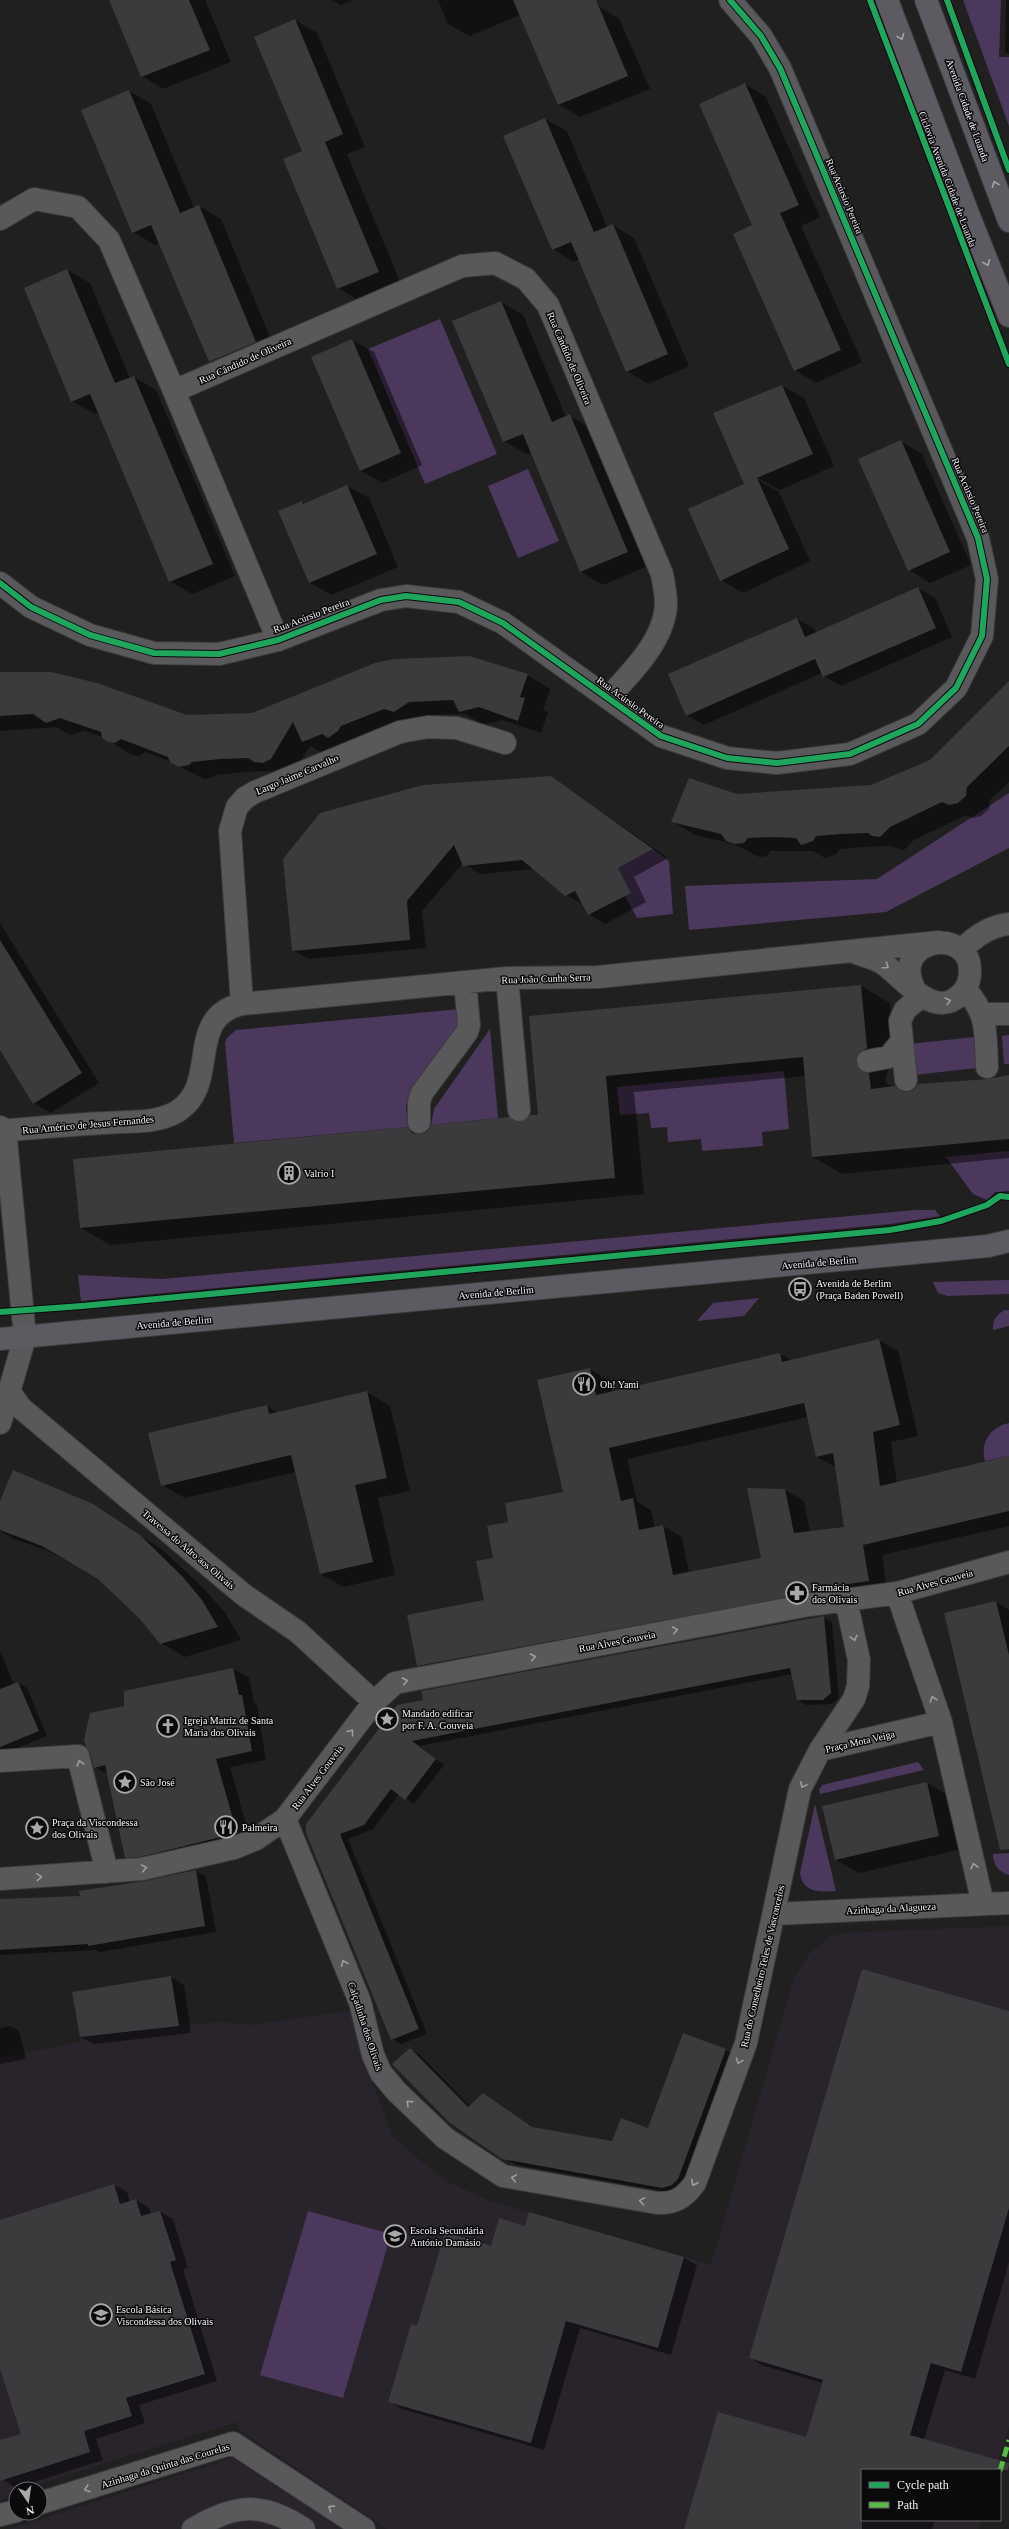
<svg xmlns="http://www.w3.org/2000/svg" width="1009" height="2529" font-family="Georgia,serif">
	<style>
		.built { fill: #29242c }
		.green { fill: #4c385d }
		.shadow { fill: #0007; fill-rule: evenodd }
		.building { fill: #3b3a3c; fill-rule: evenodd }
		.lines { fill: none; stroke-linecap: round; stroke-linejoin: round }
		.minor-casing { stroke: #3d3c3d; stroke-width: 24 }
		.major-casing { stroke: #3d3c3d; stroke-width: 24 }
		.minor { stroke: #59585a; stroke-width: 22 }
		.major { stroke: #5d5a61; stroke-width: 22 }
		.quiet { stroke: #58b947; stroke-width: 5; stroke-dasharray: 10 5; stroke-linecap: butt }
		.cycleway-casing { stroke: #0a090b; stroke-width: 8 }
		.cycleway { stroke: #20a55d; stroke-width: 6 }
		.oneway { stroke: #a8a6ab }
		.oneway2 { stroke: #9f9da0 }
		.labels { text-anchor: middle; stroke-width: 3; stroke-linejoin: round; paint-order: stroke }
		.street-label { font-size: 10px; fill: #f4f2f5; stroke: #0a090b }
		.poi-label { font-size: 10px; fill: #f4f2f5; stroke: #0a090b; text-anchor: start }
	</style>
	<rect width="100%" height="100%" fill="#212021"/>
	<path class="built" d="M1009 1926V2426L996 2470H862V2520H982L979 2529H387L239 2430 236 2422 23 2489H16V2493L0 2501V2058L80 2042V2037L220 2022 251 2025 355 2010 357 2034 367 2069 393 2137 434 2172 452 2184 490 2201 711 2265 794 1978 809 1954 831 1936 845 1933Z
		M233 2458 341 2529H10Z"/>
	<path class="green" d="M963 0H1001L999 57H1009V126Z
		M440 319 497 454 425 484 368 349Z
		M528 469 559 541 518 558 488 486Z
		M1009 793V848L886 912 689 930 685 886 877 879Z
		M653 849 669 861 673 914 637 918 625 896 630 892 618 868Z
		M460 1009 458 1028 410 1093 406 1106 408 1127 234 1143 225 1043 227 1038 236 1030Z
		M490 1029 498 1118 431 1125 434 1109Z
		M1009 1035V1064H1004L1002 1036Z
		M974 1037 976 1068 914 1075 910 1044Z
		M784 1071 789 1129 762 1132 763 1146 702 1151 701 1139 668 1142 667 1127 651 1128 649 1113 620 1115 617 1087Z
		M1009 1151V1191L995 1192 987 1200 973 1194 946 1157Z
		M916 1210H935L940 1216 890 1224 81 1301 78 1275 162 1279 196 1276Z
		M1009 1280V1294L948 1296 938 1293 933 1282Z
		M759 1298 744 1316 697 1321 713 1303Z
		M1005 1310H1009V1326L993 1330C993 1319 996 1315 1005 1310Z
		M1009 1423V1456L985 1461C980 1443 990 1427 1009 1423Z
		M918 1762 924 1770 820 1794 819 1790 822 1785Z
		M815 1804 836 1891C819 1892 803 1893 800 1873Z
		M1009 1853V1875C999 1872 993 1865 993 1854Z
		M308 2211 391 2234 343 2398 260 2375Z"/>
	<path class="shadow" d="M125 0H205L231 62 163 89 142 76Z
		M332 0H352L341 5Z
		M438 0H534L537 8 470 36 448 24Z
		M1006 0H1009V54L1005 52Z
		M598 6 619 19 650 89 580 117 558 104Z
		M295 20 317 33 365 147 347 154 401 284 360 301 338 288 303 152Z
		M745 84 766 97 820 217 801 226 862 362 816 383 795 370 754 226Z
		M129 91 151 104 194 208 199 206 221 219 277 354 231 374 209 362 160 243 155 245 133 232Z
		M545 119 567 131 607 227 613 225 634 238 689 366 648 384 627 371 579 259 574 262 553 249Z
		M67 270 90 283 130 379 134 377 156 390 235 576 192 594 170 581 99 412 95 414 72 401Z
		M501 302 523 315 566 417 570 416 592 429 650 565 603 585 581 572 531 453 526 454 504 441Z
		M352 340 374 352 422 465 382 483 360 470Z
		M782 386 804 398 834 466 780 490 758 478V480L779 492 810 561 743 593 721 580 746 484Z
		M900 441 922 454 971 565 930 583 909 570Z
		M347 486 369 498 398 567 332 595 310 583 280 511 302 502 305 504Z
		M918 588 935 598 952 637 841 686 824 676 822 673 704 725 687 715 797 619 814 629 816 633Z
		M0 674 187 716 252 714 527 675 550 689 543 710 548 712 541 733 503 720 483 725 465 714 432 715 418 725 326 755 310 746 294 772 278 775 271 771 244 772 216 775 212 778 204 779 171 762 145 752 139 756 132 755 103 737 84 731 70 735 56 727 0 731Z
		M1009 683V782L990 800 989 809 981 816 973 818 966 815 914 840 904 850 890 846 864 847 840 849 836 854 825 858 813 851H771L767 856 759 857 734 844 695 835 672 821 737 795 871 786 930 761Z
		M551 777 668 858 634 877 646 902 605 924 589 914 583 904 566 895 534 869 480 874 463 863 422 911 426 948 309 959 293 950Z
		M0 923 99 1083 51 1113 34 1103 0 1048Z
		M861 986 890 1003 896 1065 889 1068 885 1080 887 1084 905 1093 1009 1078V1158L842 1174 813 1157 806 1076 634 1092 644 1194 110 1245 81 1228 408 1128 420 1135 521 1124 539 1116 530 1017Z
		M879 1340 898 1351 918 1436 891 1442 897 1483 1009 1457V1526L882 1555 887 1592 436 1676 418 1666 485 1601 494 1559 509 1523 564 1492 590 1369 609 1380 612 1393 780 1354 793 1361ZM808 1417 817 1457 836 1467 845 1528 810 1532 804 1501 785 1490 762 1559 689 1573 682 1537 663 1526 655 1528 651 1510 637 1502 627 1459Z
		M367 1392 390 1406 410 1491 378 1498 395 1575 344 1587 320 1574 296 1472 185 1498 162 1485 267 1406 279 1413Z
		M0 1503 92 1505 163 1550 206 1591 226 1614 241 1640 185 1657 161 1643 141 1618 98 1578 46 1550 14 1539 0 1531Z
		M996 1602 1009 1610V1831Z
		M824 1617 832 1622 839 1698 832 1704 806 1705 798 1700 793 1674 419 1746 444 1765 414 1804 399 1794 373 1829 348 1839 427 2034 401 2044 392 2039 307 1833 397 1706Z
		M0 1651 14 1685 18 1683 27 1688 47 1736 5 1753 0 1750Z
		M233 1669 249 1678 254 1703 257 1705 266 1760 230 1767 251 1842 141 1866 126 1857 108 1774 95 1767 126 1706 125 1692Z
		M927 1783 950 1796 962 1849 859 1873 836 1860Z
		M196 1871 206 1877 216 1932 100 1952 96 1950 0 1955V1900L81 1897Z
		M171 1977 184 1985 191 2033 94 2044 80 2037Z
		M1009 2012V2262L975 2379 945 2370 924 2440 981 2470H862V2520H935L932 2529H685L807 2439 823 2383 764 2366 751 2358Z
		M10 2026 19 2031 26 2059 0 2064V2028Z
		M410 2049 420 2055 470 2106 534 2129 613 2143 648 2129 725 2050 736 2056 688 2185 674 2193 517 2165 506 2159Z
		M114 2185 127 2192 130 2202 136 2200 149 2208 151 2214 160 2212 173 2219 188 2268 183 2269 217 2381 139 2405 145 2423 96 2439 103 2460 16 2488 3 2480 0 2472V2441L22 2434 0 2365V2221Z
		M530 2214 684 2258 697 2265 671 2355 580 2328 544 2450 402 2409 389 2401 418 2327 492 2247 526 2227Z"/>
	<path class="building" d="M109 0H189L210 50 141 77Z
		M513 0H596L628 76 558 105Z
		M295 19 343 134 325 142 379 272 337 289 283 159 302 151 254 37Z
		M745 83 799 205 780 213 841 350 794 371 733 234 752 225 699 104Z
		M129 90 180 213 199 205 256 342 209 362 151 225 132 233 81 110Z
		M545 118 594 232 613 224 668 354 626 372 571 242 552 250 503 136Z
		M67 269 115 383 134 376 213 564 169 582 90 394 71 402 24 288Z
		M501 301 552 422 570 414 628 552 580 572 523 434 503 442 452 321Z
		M352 339 401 453 360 471 311 357Z
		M782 385 813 454 757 478 789 549 720 581 688 509 744 484 713 413Z
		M901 440 950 552 908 571 858 459Z
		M347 485 377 554 309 583 278 511 302 501 303 504Z
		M918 587 936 628 823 677 815 659 686 716 668 674 797 618 805 637Z
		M469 656 528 674 520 697 525 698 518 721 479 707 459 712 453 700 409 702 394 712 384 709 341 726 338 731 328 738 322 734 302 742 293 722 271 759 263 763 254 762 248 758 220 759 192 762 189 765 179 767 170 762 168 757 121 739 115 743 108 742 102 738 101 732 60 718 46 723 33 714 0 716V672H51L97 683 187 715 252 713 375 663 394 659Z
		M1009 681V746L967 787 966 796 958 803 949 805 942 802 890 827 880 837 872 836 868 833 840 834 816 836 813 841 801 845 796 838 773 837 748 838 744 843 735 844 726 841 721 834 671 822 689 778 737 794 871 785 930 760Z
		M551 776 653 849 618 868 631 893 588 915 575 891 565 896 522 860 463 866 454 845 407 901 410 940 292 951 283 859 320 813 423 785Z
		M0 940 82 1073 33 1104 0 1050Z
		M861 985 867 1048 860 1052 856 1063 859 1069 869 1073 871 1089 895 1086 901 1091 908 1092 914 1090 918 1084 988 1079 1009 1075V1139L812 1157 803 1057 606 1076 615 1178 80 1228 73 1159 408 1127 412 1133 419 1134 426 1133 431 1125 509 1117 521 1122 530 1115H538L529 1016Z
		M879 1339 900 1425 873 1432 880 1486 1009 1456V1511L863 1545 869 1581 821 1588 822 1591 417 1666 407 1615 484 1600 476 1561 493 1558 487 1526 508 1522 505 1503 563 1492 537 1380 590 1368 596 1395 780 1353 782 1362ZM804 1403 816 1457 833 1453 844 1527 794 1533 785 1489 747 1488 761 1558 673 1575 663 1525 639 1530 633 1498 621 1501 609 1448Z
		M367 1391 387 1478 355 1485 373 1562 320 1574 291 1455 161 1486 148 1433 267 1405 269 1414Z
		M13 1470 93 1504 140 1535 182 1576 202 1600 218 1627 160 1644 140 1619 98 1579 42 1546 0 1530V1501Z
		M996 1601 1009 1655V1849L1000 1850 944 1613Z
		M824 1616 831 1693 823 1700H797L790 1668 412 1741 436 1759 405 1800 391 1789 364 1825 340 1834 419 2029 391 2040 306 1833V1824L397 1705 423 1700 421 1691Z
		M233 1668 239 1695H242L252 1751 216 1759 237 1833 140 1857 125 1858 105 1765 94 1768 90 1753 86 1747 84 1740 90 1713 124 1706V1691Z
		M18 1682 39 1731 0 1747V1689Z
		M927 1782 939 1836 835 1860 822 1806Z
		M196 1870 205 1926 88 1946V1944L0 1950V1899L80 1896 79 1891 145 1881Z
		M862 1969 1009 2011V2208L961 2372 931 2363 910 2435 1009 2463 1008 2470H862V2529H684L718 2412 806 2437 823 2380 749 2358Z
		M171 1976 179 2026 80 2037 72 1992Z
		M683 2033 726 2049 678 2179 672 2185 662 2188 502 2159 450 2123 392 2064 410 2048 468 2107 483 2093 532 2127 612 2141 621 2118 648 2128Z
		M114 2184 120 2204 136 2199 141 2216 160 2211 176 2260 170 2262 205 2374 126 2398 132 2416 84 2431 90 2452 0 2481V2440L21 2434 0 2369V2220Z
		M529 2212 684 2257 658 2348 566 2321 531 2443 388 2402 411 2324 417 2326 445 2232 491 2246 499 2218 525 2226Z"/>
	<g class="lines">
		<g class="minor-casing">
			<path id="minor" d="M0 219 34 199 78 207 109 240 174 391
				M0 583 31 607 90 635 154 653 219 654 278 640 381 600 406 596 459 602 503 623 661 736 727 758 777 763 850 754 918 724 956 688 982 636 987 579 978 538 780 68 761 36 730 0
				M278 640 174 391 462 266 495 263 526 279 548 305 662 574C664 584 666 595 666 605 664 641 631 673 608 698
				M961 950C975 937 989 926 1009 924
				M854 952C863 956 874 958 882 963 903 976 933 1022 961 994 968 988 970 979 970 970 969 925 888 939 915 990
				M507 978 519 1110
				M965 989C989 1015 985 1034 987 1067
				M242 1004 230 831 237 807 245 798 255 792 400 732 428 727 457 728 505 743
				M983 1014H1009
				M868 1061 889 1057 901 1042
				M906 1080 900 1021 905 1010 921 996
				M419 1122V1102L422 1093 467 1032 469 1025 465 982
				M0 1127 5 1130 25 1337 0 1423
				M0 1131C34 1128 69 1125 104 1123 127 1121 158 1124 178 1111 221 1083 184 1017 242 1004L507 978 598 977 939 942
				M9 1391 21 1408 244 1595 298 1632 374 1702
				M897 1593 941 1722 983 1904
				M820 1750 941 1722
				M0 1761 78 1756 104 1860 105 1872
				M285 1819 360 2002 373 2055 381 2073 396 2091 445 2138 503 2176 657 2203C675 2204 685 2197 695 2183L746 2043 800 1789 820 1750 854 1699 858 1686 859 1660 846 1600
				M0 1879 142 1869 234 1848 256 1839 285 1819 374 1702 395 1683 809 1605 897 1593 1009 1562
				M774 1914 1009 1903
				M40 2503 233 2443 364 2529
				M0 2515 16 2511
				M193 2529C235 2504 262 2501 304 2529"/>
		</g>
		<g class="major-casing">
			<path id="major" d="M887 0 967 211 1009 316
				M926 0 1009 221
				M0 1339 988 1246 1009 1241"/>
		</g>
		<use href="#minor" class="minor"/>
		<use href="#major" class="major"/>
		<path class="quiet" d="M1000 2471 1009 2440"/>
		<g class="cycleway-casing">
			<path id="cycleway" d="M870 0 1009 364
				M947 0 1009 170
				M0 583 31 607 90 635 154 653 219 654 278 640 381 600 406 596 459 602 503 623 661 736 727 758 777 763 850 754 918 724 956 688 982 636 987 579 978 538 780 68 761 36 730 0
				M0 1312 82 1306 890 1230 941 1221 987 1205 1000 1196 1009 1197"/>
		</g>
		<use href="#cycleway" class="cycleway"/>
	</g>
	<defs><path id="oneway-chevron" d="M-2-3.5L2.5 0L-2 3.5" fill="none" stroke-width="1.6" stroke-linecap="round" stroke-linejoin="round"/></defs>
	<g class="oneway">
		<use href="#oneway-chevron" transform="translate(901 37) rotate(69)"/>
		<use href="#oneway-chevron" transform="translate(995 184) rotate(-110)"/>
		<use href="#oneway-chevron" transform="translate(987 263) rotate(68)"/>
	</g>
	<g class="oneway2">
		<use href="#oneway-chevron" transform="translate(886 966) rotate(35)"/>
		<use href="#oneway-chevron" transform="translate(948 1001) rotate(-14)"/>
		<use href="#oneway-chevron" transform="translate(675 1630) rotate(-11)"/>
		<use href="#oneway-chevron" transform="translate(854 1638) rotate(77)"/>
		<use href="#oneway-chevron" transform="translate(533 1657) rotate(-11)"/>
		<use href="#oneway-chevron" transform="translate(405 1681) rotate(-11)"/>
		<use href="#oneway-chevron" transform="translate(933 1699) rotate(-109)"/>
		<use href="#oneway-chevron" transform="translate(351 1732) rotate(-53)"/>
		<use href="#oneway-chevron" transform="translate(80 1763) rotate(-105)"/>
		<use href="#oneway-chevron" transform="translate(803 1785) rotate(114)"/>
		<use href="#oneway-chevron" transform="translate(974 1866) rotate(-103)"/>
		<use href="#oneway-chevron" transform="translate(144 1868) rotate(-10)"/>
		<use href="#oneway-chevron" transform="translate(39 1877) rotate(-4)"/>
		<use href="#oneway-chevron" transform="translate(344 1963) rotate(-112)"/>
		<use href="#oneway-chevron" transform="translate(739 2061) rotate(110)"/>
		<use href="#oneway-chevron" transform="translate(409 2103) rotate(-136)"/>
		<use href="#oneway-chevron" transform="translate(514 2178) rotate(-170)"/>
		<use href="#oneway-chevron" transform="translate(694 2183) rotate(117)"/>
		<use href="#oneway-chevron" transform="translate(642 2201) rotate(-170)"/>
		<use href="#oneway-chevron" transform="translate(87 2489) rotate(163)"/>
		<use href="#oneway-chevron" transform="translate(331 2508) rotate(-147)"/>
	</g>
	<defs>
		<g id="building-ring" transform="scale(1.15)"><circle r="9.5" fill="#0a090b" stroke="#aaa8ab" stroke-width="1.5"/><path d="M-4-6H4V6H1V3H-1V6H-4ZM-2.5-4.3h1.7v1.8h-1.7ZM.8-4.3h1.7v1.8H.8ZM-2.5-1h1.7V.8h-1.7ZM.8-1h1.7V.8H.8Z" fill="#aaa8ab"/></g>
		<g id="bus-ring" transform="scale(1.15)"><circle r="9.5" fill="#0a090b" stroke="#aaa8ab" stroke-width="1.5"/><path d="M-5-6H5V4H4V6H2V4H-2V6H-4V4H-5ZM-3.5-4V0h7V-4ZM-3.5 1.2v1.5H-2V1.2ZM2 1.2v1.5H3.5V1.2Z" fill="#aaa8ab"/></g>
		<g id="restaurant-ring" transform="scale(1.15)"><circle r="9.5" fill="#0a090b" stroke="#aaa8ab" stroke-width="1.5"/><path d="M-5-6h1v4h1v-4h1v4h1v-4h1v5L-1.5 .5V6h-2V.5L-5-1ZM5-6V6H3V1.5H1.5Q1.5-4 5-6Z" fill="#aaa8ab"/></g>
		<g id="pharmacy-ring" transform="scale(1.15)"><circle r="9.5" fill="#0a090b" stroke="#aaa8ab" stroke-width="1.5"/><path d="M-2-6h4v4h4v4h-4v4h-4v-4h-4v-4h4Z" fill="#aaa8ab"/></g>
		<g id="sight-ring" transform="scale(1.15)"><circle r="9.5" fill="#0a090b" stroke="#aaa8ab" stroke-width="1.5"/><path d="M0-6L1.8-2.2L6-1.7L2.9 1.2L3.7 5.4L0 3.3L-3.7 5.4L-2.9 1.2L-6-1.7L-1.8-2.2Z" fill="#aaa8ab"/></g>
		<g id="church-ring" transform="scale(1.15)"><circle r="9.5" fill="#0a090b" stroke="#aaa8ab" stroke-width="1.5"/><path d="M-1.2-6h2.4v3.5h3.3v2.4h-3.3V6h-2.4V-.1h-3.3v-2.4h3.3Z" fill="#aaa8ab"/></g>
		<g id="school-ring" transform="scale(1.15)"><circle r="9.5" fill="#0a090b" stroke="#aaa8ab" stroke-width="1.5"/><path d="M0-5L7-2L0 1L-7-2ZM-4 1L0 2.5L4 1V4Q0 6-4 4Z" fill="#aaa8ab"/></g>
	</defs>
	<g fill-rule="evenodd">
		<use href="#building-ring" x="289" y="1173"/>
		<use href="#bus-ring" x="800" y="1289"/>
		<use href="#restaurant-ring" x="584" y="1384"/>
		<use href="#pharmacy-ring" x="797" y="1593"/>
		<use href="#sight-ring" x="387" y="1719"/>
		<use href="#church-ring" x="168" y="1726"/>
		<use href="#sight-ring" x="125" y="1782"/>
		<use href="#restaurant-ring" x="226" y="1827"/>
		<use href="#sight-ring" x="37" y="1828"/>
		<use href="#school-ring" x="395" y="2236"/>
		<use href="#school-ring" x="101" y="2315"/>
	</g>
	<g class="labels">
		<g class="street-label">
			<text transform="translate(968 110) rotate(70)" y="4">Avenida Cidade de Luanda</text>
			<text transform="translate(948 179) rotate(69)" y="4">Ciclovia Avenida Cidade de Luanda</text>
			<text transform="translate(845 196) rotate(67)" y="4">Rua Acúrsio Pereira</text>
			<text transform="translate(570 358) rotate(67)" y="4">Rua Cândido de Oliveira</text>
			<text transform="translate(245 360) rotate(-24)" y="4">Rua Cândido de Oliveira</text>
			<text transform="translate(971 495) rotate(67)" y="4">Rua Acúrsio Pereira</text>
			<text transform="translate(311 615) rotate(-21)" y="4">Rua Acúrsio Pereira</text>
			<text transform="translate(631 702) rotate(36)" y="4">Rua Acúrsio Pereira</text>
			<text transform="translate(297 774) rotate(-23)" y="4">Largo Jaime Carvalho</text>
			<text transform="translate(546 978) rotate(-2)" y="4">Rua João Cunha Serra</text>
			<text transform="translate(88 1124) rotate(-5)" y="4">Rua Américo de Jesus Fernandes</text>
			<text transform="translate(819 1262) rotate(-5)" y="4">Avenida de Berlim</text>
			<text transform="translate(496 1292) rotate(-5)" y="4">Avenida de Berlim</text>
			<text transform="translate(174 1322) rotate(-5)" y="4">Avenida de Berlim</text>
			<text transform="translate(189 1549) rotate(40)" y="4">Travessa do Adro aos Olivais</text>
			<text transform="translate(935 1582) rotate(-15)" y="4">Rua Alves Gouveia</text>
			<text transform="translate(617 1641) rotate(-11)" y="4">Rua Alves Gouveia</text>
			<text transform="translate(860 1741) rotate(-13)" y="4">Praça Mota Veiga</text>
			<text transform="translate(317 1777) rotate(-53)" y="4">Rua Alves Gouveia</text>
			<text transform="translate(891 1908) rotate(-3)" y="4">Azinhaga da Alagueza</text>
			<text transform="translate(762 1966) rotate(-77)" y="4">Rua do Conselheiro Teles de Vasconcelos</text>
			<text transform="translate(366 2026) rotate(72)" y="4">Calçadinha dos Olivais</text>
			<text transform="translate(165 2465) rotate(-17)" y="4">Azinhaga da Quinta das Courelas</text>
		</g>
		<g class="poi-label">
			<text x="304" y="1177">Valrio I</text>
			<text x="816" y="1287">Avenida de Berlim<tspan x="816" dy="12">(Praça Baden Powell)</tspan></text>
			<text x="600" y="1388">Oh! Yami</text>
			<text x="812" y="1591">Farmácia<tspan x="812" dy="12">dos Olivais</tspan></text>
			<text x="402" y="1717">Mandado edificar<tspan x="402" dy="12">por F. A. Gouveia</tspan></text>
			<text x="184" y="1724">Igreja Matriz de Santa<tspan x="184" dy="12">Maria dos Olivais</tspan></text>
			<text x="140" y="1786">São José</text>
			<text x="52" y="1826">Praça da Viscondessa<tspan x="52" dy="12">dos Olivais</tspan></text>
			<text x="242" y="1831">Palmeira</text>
			<text x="410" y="2234">Escola Secundária<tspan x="410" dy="12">António Damásio</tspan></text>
			<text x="116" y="2313">Escola Básica<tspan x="116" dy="12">Viscondessa dos Olivais</tspan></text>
		</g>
	</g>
	<rect x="861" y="2469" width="140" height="52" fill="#0a090b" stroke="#686669"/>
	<rect x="869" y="2482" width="20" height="6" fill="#20a55d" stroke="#686669"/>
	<text x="897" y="2489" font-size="12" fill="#f4f2f5">Cycle path</text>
	<rect x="869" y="2502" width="20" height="6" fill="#58b947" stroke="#686669"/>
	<text x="897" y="2509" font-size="12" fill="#f4f2f5">Path</text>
	<g transform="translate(28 2501) rotate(167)"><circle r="19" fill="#0a090b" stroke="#686669"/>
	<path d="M0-3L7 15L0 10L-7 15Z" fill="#aaa8ab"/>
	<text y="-6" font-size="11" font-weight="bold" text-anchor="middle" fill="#f4f2f5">N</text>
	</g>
</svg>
